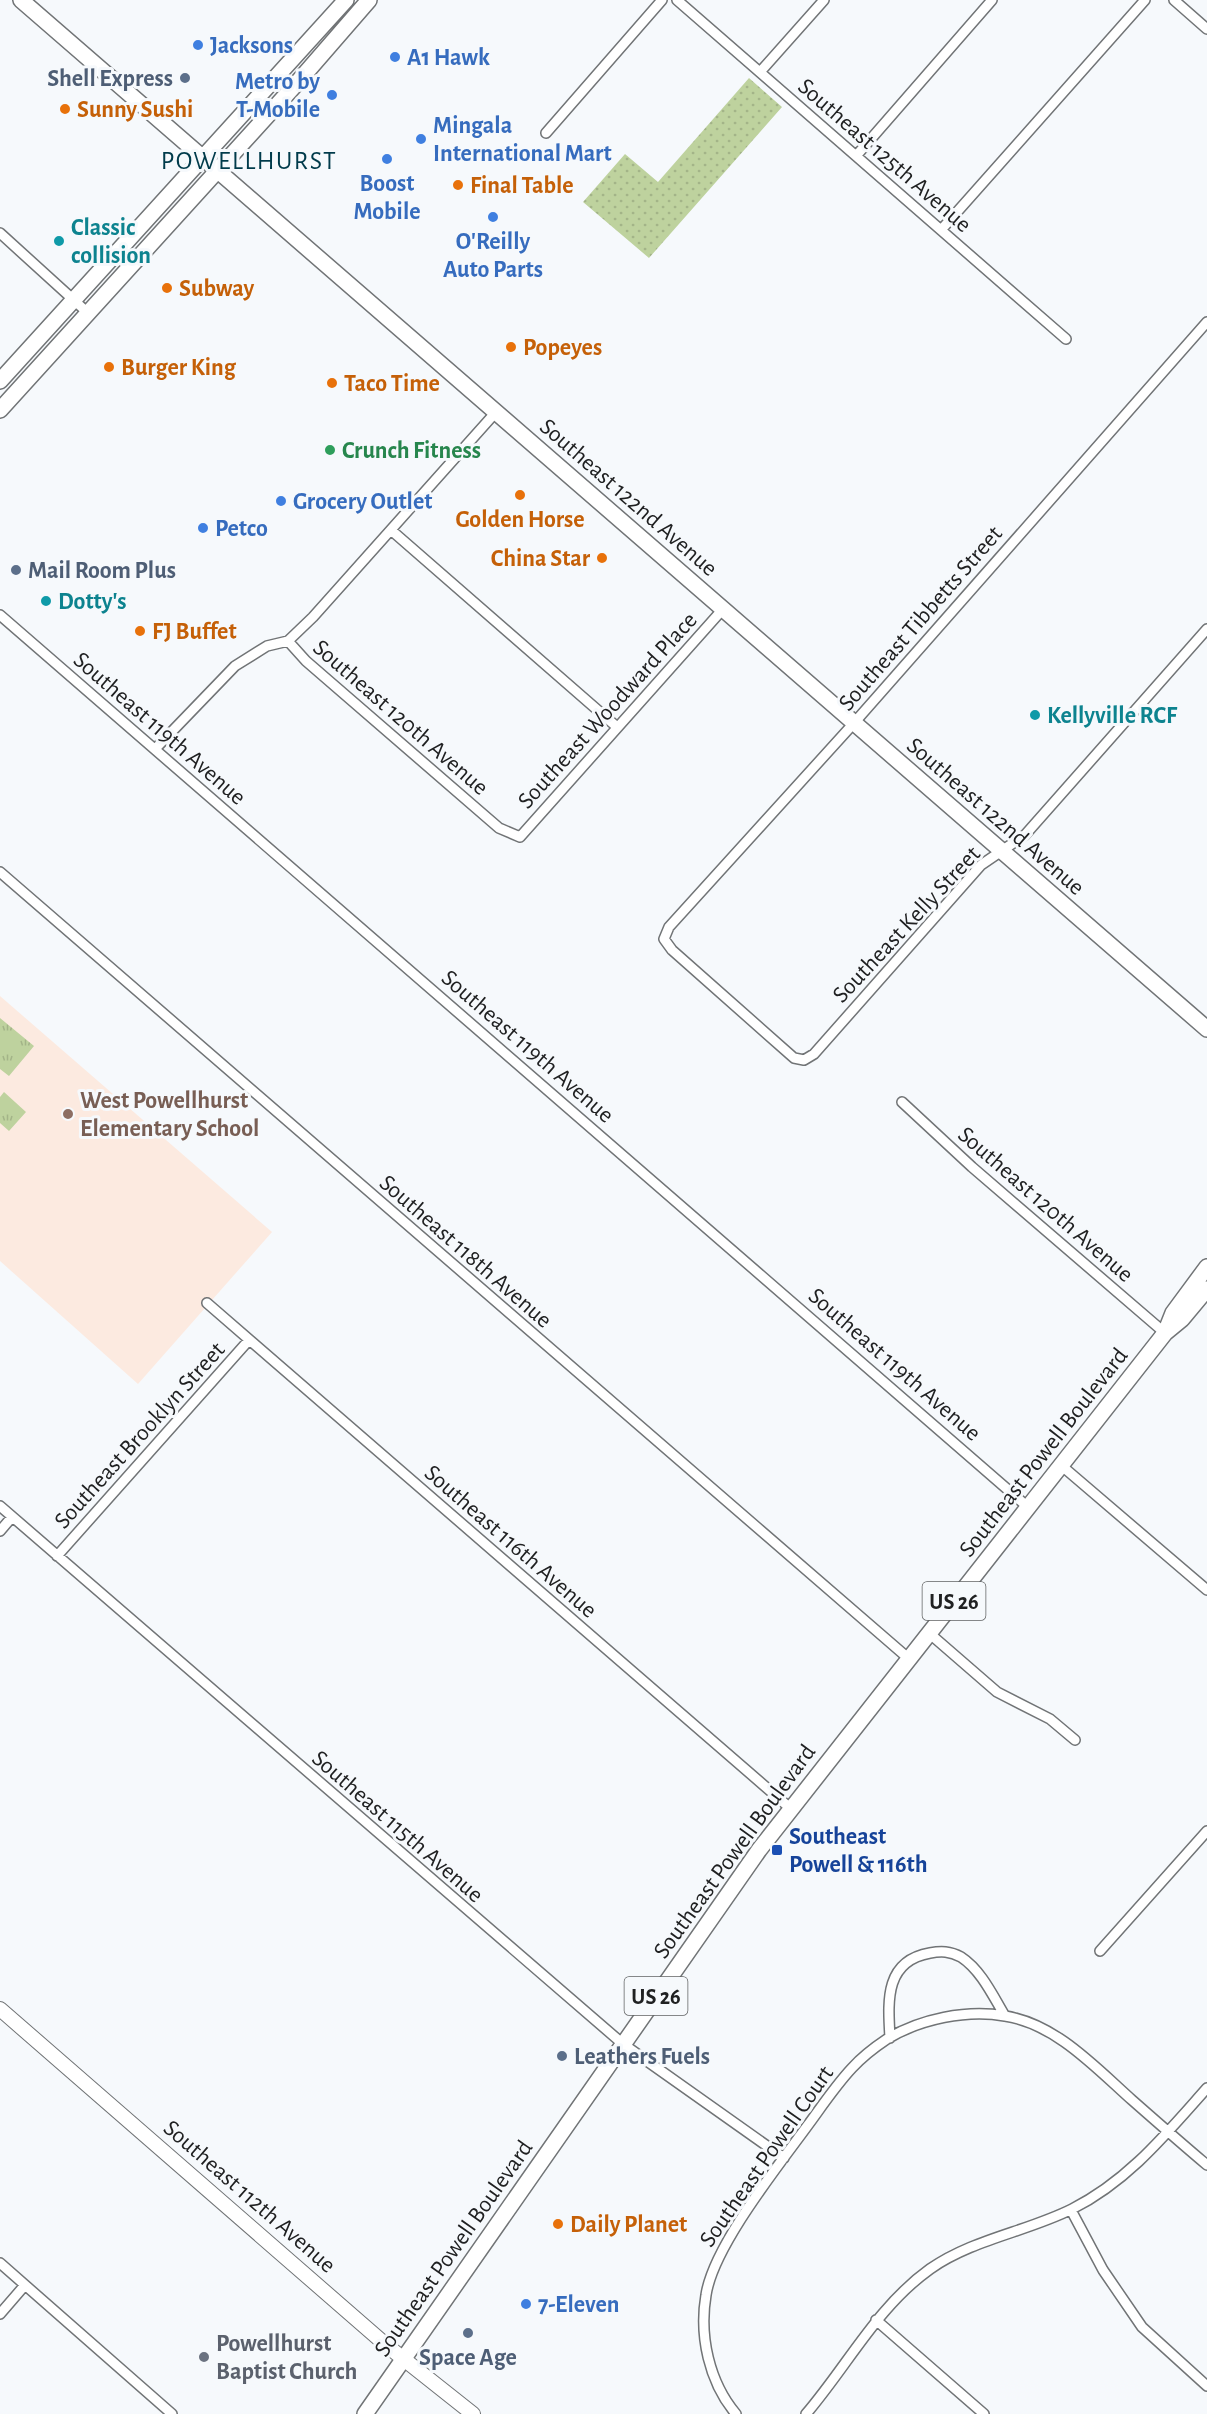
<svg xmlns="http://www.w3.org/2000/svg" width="1207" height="2414" font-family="'Alegreya Sans',sans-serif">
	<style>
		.education { fill: #fceae0 }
		.grass { fill: url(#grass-dots) }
		.park { fill: url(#park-tufts) }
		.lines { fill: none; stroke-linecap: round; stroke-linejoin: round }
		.street-casing { stroke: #717476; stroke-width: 12 }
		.secondary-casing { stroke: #717476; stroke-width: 16 }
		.primary-casing { stroke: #717476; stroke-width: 18 }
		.street { stroke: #fff; stroke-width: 9 }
		.secondary { stroke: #fff; stroke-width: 14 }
		.primary { stroke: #fff; stroke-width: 15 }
		.shop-dot { fill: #3f7fe0; stroke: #f6f9fc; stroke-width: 2 }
		.service-dot { fill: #5c6f8a; stroke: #f6f9fc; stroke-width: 2 }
		.food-dot { fill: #e8710a; stroke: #f6f9fc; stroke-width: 2 }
		.culture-dot { fill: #0f9aa8; stroke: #f6f9fc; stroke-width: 2 }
		.leisure-dot { fill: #2e9e5b; stroke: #f6f9fc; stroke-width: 2 }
		.education-dot { fill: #8d6e63; stroke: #f6f9fc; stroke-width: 2 }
		.transit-dot { fill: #1a4fb4; stroke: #f6f9fc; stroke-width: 2 }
		.worship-dot { fill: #6b7280; stroke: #f6f9fc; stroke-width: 2 }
		.labels { text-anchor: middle; stroke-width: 6; stroke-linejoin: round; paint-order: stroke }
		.shield { fill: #f6f9fc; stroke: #606263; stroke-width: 1.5 }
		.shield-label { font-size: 22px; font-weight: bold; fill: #202122 }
		.shop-label { font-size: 24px; font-weight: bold; fill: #366cbe; stroke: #f6f9fc; text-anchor: start }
		.service-label { font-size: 24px; font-weight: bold; fill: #4e5e75; stroke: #f6f9fc; text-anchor: start }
		.food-label { font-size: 24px; font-weight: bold; fill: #c56008; stroke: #f6f9fc; text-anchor: start }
		.street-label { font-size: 24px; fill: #202122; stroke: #f6f9fc }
		.culture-label { font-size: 24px; font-weight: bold; fill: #0d838f; stroke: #f6f9fc; text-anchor: start }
		.leisure-label { font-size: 24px; font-weight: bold; fill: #27864d; stroke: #f6f9fc; text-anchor: start }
		.education-label { font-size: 24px; font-weight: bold; fill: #785e54; stroke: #f6f9fc; text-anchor: start }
		.transit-label { font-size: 24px; font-weight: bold; fill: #164399; stroke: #f6f9fc; text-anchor: start }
		.worship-label { font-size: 24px; font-weight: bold; fill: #5b616d; stroke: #f6f9fc; text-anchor: start }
		.neighbourhood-label { font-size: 26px; letter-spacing: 1.5px; fill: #013b4b; stroke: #f6f9fc }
	</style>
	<defs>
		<pattern id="grass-dots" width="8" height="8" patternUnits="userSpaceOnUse" patternTransform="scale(1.5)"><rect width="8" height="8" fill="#bed29e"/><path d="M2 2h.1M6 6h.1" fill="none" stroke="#a3b488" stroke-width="1.8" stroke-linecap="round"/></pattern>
		<pattern id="park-tufts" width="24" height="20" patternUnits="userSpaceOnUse" patternTransform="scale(1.5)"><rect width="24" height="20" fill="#bed29e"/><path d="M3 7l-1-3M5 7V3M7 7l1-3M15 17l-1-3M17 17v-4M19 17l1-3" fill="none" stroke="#a3b488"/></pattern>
	</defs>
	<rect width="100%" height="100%" fill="#f6f9fc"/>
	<path class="education" d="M0 996 272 1232 138 1384 0 1261Z"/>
	<path class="grass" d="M749 78 782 107 649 258 583 202 625 154 658 182Z"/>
	<path class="park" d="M0 1018 34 1046 9 1076 0 1069Z
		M4 1092 26 1112 9 1131 0 1123V1097Z"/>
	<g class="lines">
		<g class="street-casing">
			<path id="street" d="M677 0 1066 339
				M1174 0 1207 29
				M760 72 824 0
				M546 133 662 0
				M856 156 992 0
				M941 230 1145 0
				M0 233 88 313
				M1207 322 854 723 669 927 664 939 672 950 794 1058 804 1060 814 1054 981 865 1025 835 1207 629
				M391 530 617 727
				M0 615 1029 1508
				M288 641 306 661 499 828 520 837 723 609
				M155 749 235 666 267 646 288 641 313 617 496 412
				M0 872 908 1658
				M902 1102 972 1167 1165 1333
				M207 1303 790 1808
				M1062 1466 1207 1590
				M0 1506 623 2044 784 2158
				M0 1531 12 1517
				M57 1556 249 1340
				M929 1633 997 1692 1050 1719 1075 1740
				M1100 1951 1207 1831
				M890 2038C888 2002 884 1961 930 1953 941 1951 950 1951 961 1957 981 1970 993 1996 1005 2016
				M1071 2210 1103 2270 1142 2327 1207 2386
				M0 2263 172 2414
				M0 2314 25 2285
				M876 2320 984 2414
				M736 2414C709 2382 699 2336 706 2295 713 2247 778 2166 808 2125 822 2106 836 2085 852 2068 862 2057 875 2047 887 2039 920 2019 967 2009 1005 2016 1056 2024 1095 2067 1132 2100 1157 2122 1182 2144 1207 2165
				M806 2414C848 2365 877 2307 930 2269 973 2239 1026 2232 1072 2209 1128 2181 1166 2134 1207 2088"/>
		</g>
		<g class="secondary-casing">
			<path id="secondary" d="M0 2009 386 2345 473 2414"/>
		</g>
		<g class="primary-casing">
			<path id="primary" d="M21 0 1207 1029
				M0 381 346 0
				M0 410 297 83 369 0
				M1165 1333 1173 1313 1207 1267
				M365 2414 759 1850 1165 1333 1182 1319 1207 1289"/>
		</g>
		<use href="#street" class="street"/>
		<use href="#secondary" class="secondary"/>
		<use href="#primary" class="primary"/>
	</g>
	<g class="shop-dot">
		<circle cx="198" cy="45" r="6"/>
		<circle cx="395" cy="57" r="6"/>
		<circle cx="332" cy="95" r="6"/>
		<circle cx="421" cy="139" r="6"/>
		<circle cx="387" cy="159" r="6"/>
		<circle cx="493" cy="217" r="6"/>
		<circle cx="281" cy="501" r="6"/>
		<circle cx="203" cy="528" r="6"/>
		<circle cx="526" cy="2304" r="6"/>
	</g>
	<g class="service-dot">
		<circle cx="185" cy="78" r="6"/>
		<circle cx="16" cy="570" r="6"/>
		<circle cx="562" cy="2056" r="6"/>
		<circle cx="468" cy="2333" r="6"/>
	</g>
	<g class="food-dot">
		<circle cx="65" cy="109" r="6"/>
		<circle cx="458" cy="185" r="6"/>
		<circle cx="167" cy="288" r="6"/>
		<circle cx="511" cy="347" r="6"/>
		<circle cx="109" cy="367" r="6"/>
		<circle cx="332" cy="383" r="6"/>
		<circle cx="520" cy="495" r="6"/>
		<circle cx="602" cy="558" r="6"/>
		<circle cx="140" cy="631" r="6"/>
		<circle cx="558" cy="2224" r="6"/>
	</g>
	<g class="culture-dot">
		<circle cx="59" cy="241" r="6"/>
		<circle cx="46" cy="601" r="6"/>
		<circle cx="1035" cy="715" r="6"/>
	</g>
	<circle class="leisure-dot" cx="330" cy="450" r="6"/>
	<circle class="education-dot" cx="68" cy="1114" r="6"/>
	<rect class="transit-dot" x="771" y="1844" width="12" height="12" rx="3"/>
	<circle class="worship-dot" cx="204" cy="2357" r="6"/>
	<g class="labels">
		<g class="shield">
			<rect x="922.5" y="1582" width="63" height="38" rx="4.5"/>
			<rect x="624.5" y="1977" width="63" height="38" rx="4.5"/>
		</g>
		<g class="shield-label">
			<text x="954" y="1609">US 26</text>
			<text x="656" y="2004">US 26</text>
		</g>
		<g class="shop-label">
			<text x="210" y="53">Jacksons</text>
			<text x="407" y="65">A1 Hawk</text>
			<text x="320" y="89" text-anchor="end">Metro by<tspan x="320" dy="28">T-Mobile</tspan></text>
			<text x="433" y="133">Mingala<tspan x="433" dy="28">International Mart</tspan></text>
			<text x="387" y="191" text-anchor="middle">Boost<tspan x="387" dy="28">Mobile</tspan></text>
			<text x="493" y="249" text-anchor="middle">O'Reilly<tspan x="493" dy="28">Auto Parts</tspan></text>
			<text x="293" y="509">Grocery Outlet</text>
			<text x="215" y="536">Petco</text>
			<text x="538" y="2312">7-Eleven</text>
		</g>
		<g class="service-label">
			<text x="173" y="86" text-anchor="end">Shell Express</text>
			<text x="28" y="578">Mail Room Plus</text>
			<text x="574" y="2064">Leathers Fuels</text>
			<text x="468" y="2365" text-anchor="middle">Space Age</text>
		</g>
		<g class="food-label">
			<text x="77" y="117">Sunny Sushi</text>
			<text x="470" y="193">Final Table</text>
			<text x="179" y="296">Subway</text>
			<text x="523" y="355">Popeyes</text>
			<text x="121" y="375">Burger King</text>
			<text x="344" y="391">Taco Time</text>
			<text x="520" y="527" text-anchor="middle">Golden Horse</text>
			<text x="590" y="566" text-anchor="end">China Star</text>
			<text x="152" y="639">FJ Buffet</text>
			<text x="570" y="2232">Daily Planet</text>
		</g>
		<g class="street-label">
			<text transform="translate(885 155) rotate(41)" y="8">Southeast 125th Avenue</text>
			<text transform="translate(629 497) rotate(41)" y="8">Southeast 122nd Avenue</text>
			<text transform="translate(920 618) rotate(-49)" y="8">Southeast Tibbetts Street</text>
			<text transform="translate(607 710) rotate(-48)" y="8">Southeast Woodward Place</text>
			<text transform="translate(401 717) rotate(41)" y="8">Southeast 120th Avenue</text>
			<text transform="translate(160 728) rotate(41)" y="8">Southeast 119th Avenue</text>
			<text transform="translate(996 816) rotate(41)" y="8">Southeast 122nd Avenue</text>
			<text transform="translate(906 924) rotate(-47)" y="8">Southeast Kelly Street</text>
			<text transform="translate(528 1046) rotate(41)" y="8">Southeast 119th Avenue</text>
			<text transform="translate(1046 1204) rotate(41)" y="8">Southeast 120th Avenue</text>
			<text transform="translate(466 1251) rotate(41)" y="8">Southeast 118th Avenue</text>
			<text transform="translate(895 1364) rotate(41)" y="8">Southeast 119th Avenue</text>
			<text transform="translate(139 1435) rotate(-48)" y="8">Southeast Brooklyn Street</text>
			<text transform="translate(1043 1452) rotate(-52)" y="8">Southeast Powell Boulevard</text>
			<text transform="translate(511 1541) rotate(41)" y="8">Southeast 116th Avenue</text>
			<text transform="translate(398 1826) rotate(41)" y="8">Southeast 115th Avenue</text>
			<text transform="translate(734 1851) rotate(-54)" y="8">Southeast Powell Boulevard</text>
			<text transform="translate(766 2156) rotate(-55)" y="8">Southeast Powell Court</text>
			<text transform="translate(250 2196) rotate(41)" y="8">Southeast 112th Avenue</text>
			<text transform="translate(453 2248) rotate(-55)" y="8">Southeast Powell Boulevard</text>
		</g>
		<g class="culture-label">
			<text x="71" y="235">Classic<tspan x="71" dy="28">collision</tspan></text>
			<text x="58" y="609">Dotty's</text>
			<text x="1047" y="723">Kellyville RCF</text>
		</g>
		<g class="leisure-label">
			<text x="342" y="458">Crunch Fitness</text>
		</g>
		<g class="education-label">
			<text x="80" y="1108">West Powellhurst<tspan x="80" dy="28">Elementary School</tspan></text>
		</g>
		<g class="transit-label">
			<text x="789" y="1844">Southeast<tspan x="789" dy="28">Powell &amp; 116th</tspan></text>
		</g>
		<g class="worship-label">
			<text x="216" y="2351">Powellhurst<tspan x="216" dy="28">Baptist Church</tspan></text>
		</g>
		<g class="neighbourhood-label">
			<text x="249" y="169">POWELLHURST</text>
		</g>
	</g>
</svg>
